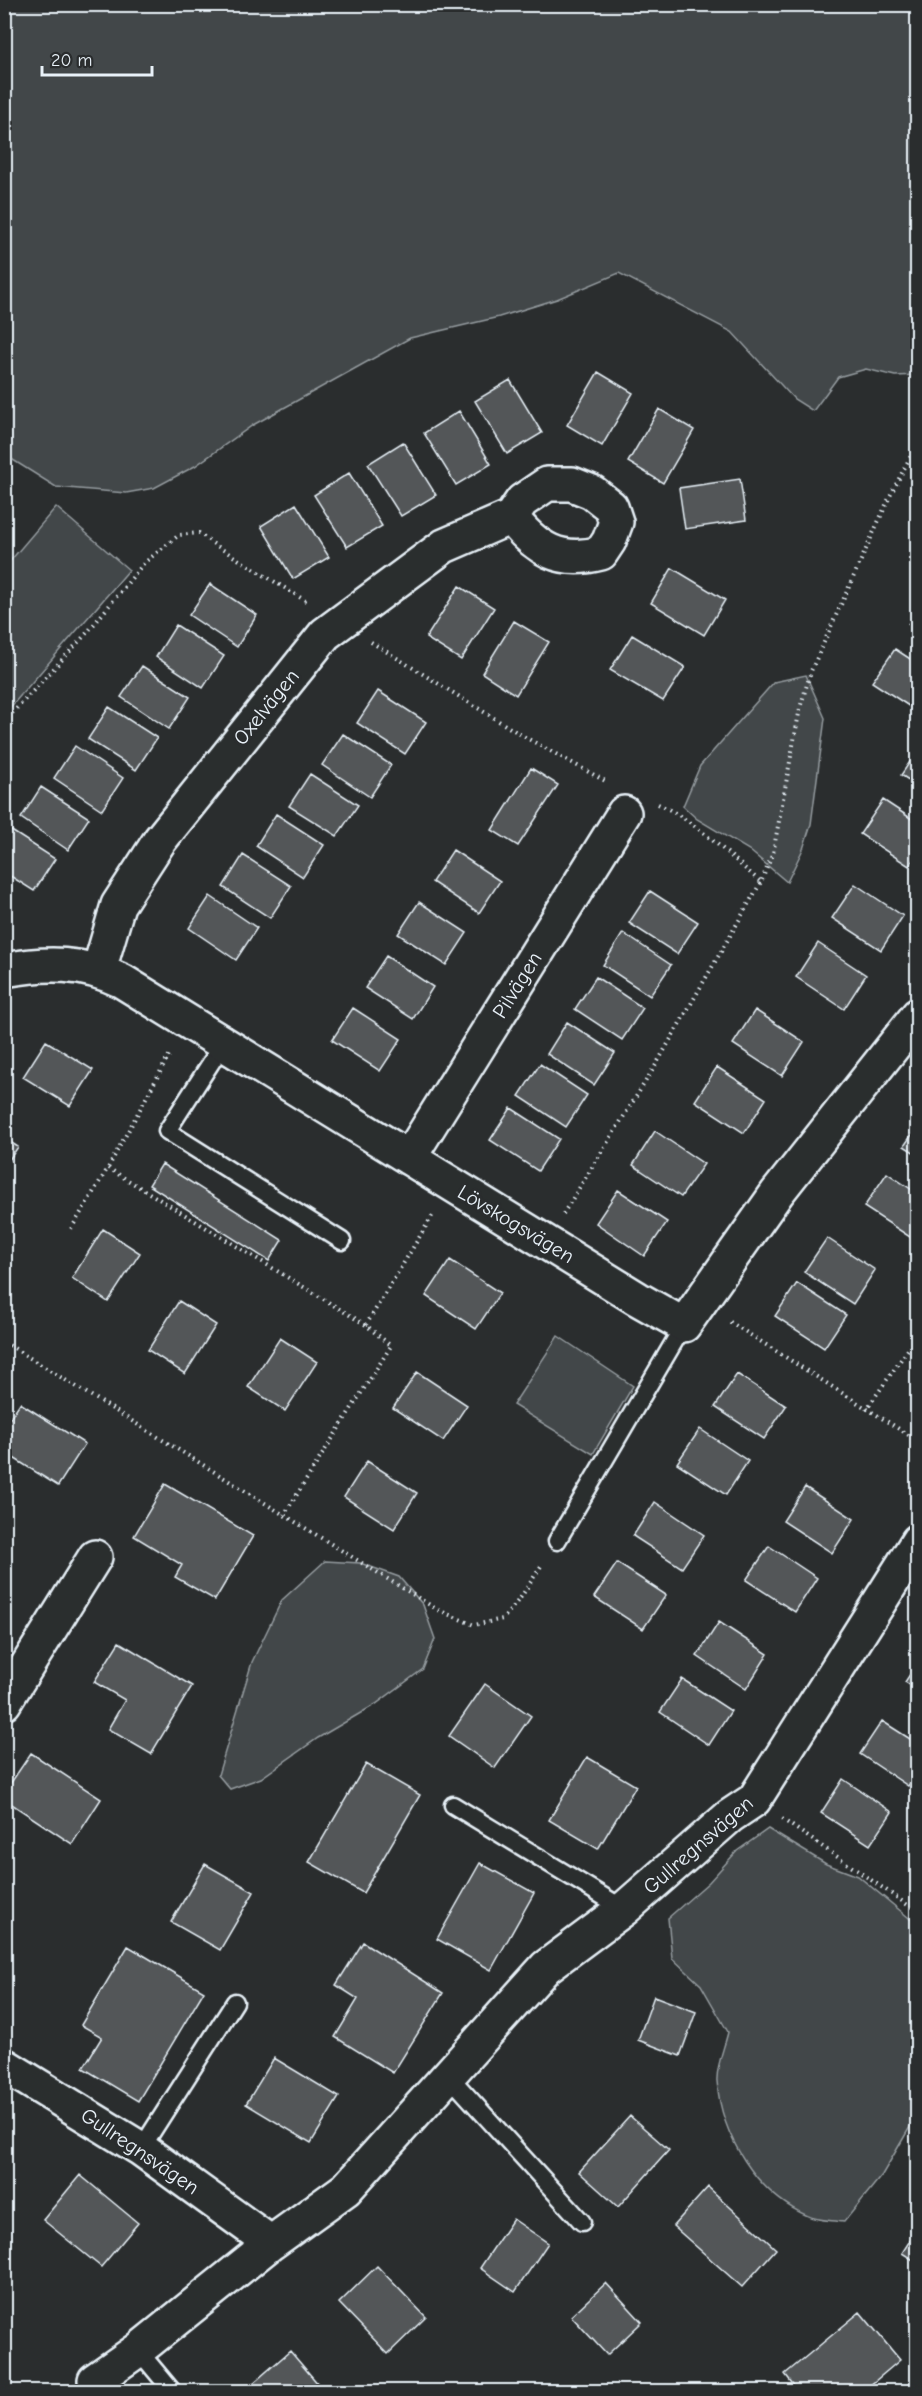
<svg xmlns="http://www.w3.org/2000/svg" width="922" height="2396" font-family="'Comic Neue',sans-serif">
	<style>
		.green { fill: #424648; stroke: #959ca0; stroke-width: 1.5 }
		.building { fill: #535759; stroke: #e8f1f8; stroke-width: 1.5 }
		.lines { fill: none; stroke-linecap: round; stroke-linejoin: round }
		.lane-casing { stroke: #e8f1f8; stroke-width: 21 }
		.street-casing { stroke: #e8f1f8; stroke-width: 38 }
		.path { stroke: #e8f1f8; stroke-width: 4; stroke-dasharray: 1.5 4.5; stroke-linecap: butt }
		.lane { stroke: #2a2d2e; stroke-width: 16 }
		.street { stroke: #2a2d2e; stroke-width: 33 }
		.labels { text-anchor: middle; stroke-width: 6; stroke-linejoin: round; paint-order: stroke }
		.street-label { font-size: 21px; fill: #e8f1f8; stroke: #2a2d2e }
	</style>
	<rect width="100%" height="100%" fill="#2a2d2e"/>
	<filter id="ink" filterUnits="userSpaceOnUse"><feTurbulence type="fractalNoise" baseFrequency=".0167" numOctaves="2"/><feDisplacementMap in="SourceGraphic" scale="12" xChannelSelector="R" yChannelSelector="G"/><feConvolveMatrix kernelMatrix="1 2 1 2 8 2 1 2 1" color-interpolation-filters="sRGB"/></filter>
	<g filter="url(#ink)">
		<path class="green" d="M4 5H917V375L895 376 866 369 838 377 813 411 794 399 732 332 619 273 557 299 499 317 410 338 253 425 195 466 154 488 126 493 56 487 5 455Z
			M56 507 129 570 8 710 4 707 5 567Z
			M806 675 825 718 811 824 803 849 787 882 749 850 697 819 683 806 700 766 774 682Z
			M558 1336 633 1386 593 1454 513 1405Z
			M325 1561 360 1563 399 1577 423 1605 435 1639 423 1669 376 1704 318 1738 261 1778 230 1789 218 1775 252 1662 282 1600Z
			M768 1829 826 1864 858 1876 914 1922 917 1918V2115L882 2175 844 2222C833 2220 818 2221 808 2216 756 2194 721 2135 717 2081 716 2066 725 2046 728 2032L701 1985 672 1958 668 1918 709 1882 737 1851Z"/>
		<path class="building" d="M598 372 633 393 602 446 567 425Z
			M510 380 542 433 507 454 475 401Z
			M659 409 694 430 663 483 628 462Z
			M459 411 491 464 456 485 424 433Z
			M403 442 436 495 401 516 368 464Z
			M349 473 382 526 347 547 314 495Z
			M740 479 746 520 685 529 679 488Z
			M296 504 329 557 293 579 261 526Z
			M672 568 725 600 704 635 651 603Z
			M210 584 257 615 237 647 189 615Z
			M459 586 494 608 461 660 426 638Z
			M918 610V631L908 624Z
			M514 621 549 642 516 695 482 673Z
			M176 625 224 656 203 688 156 657Z
			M632 635 685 667 663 701 610 670Z
			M895 649 918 664V712L872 682Z
			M142 666 190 697 169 729 121 697Z
			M378 691 426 722 405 754 357 723Z
			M109 707 157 738 136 770 88 739Z
			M343 734 391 765 370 797 322 765Z
			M75 746 123 778 102 810 54 778Z
			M918 750V786L901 775Z
			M531 768 558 785 518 846 492 830Z
			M310 774 358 805 337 836 289 806Z
			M41 787 89 818 68 850 21 818Z
			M883 800 918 823V853L909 866 860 834Z
			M276 814 324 845 303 877 256 846Z
			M7 828 55 859 34 891 4 872V832Z
			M453 850 500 881 479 913 432 882Z
			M243 855 291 886 270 918 223 887Z
			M855 884 903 916 881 950 832 918Z
			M650 891 698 922 677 954 629 923Z
			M210 896 257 928 236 960 189 928Z
			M419 902 467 933 446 965 398 934Z
			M623 933 671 965 650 996 603 965Z
			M818 943 866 975 844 1009 796 977Z
			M386 956 433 987 413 1019 365 988Z
			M596 977 643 1008 622 1040 575 1009Z
			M353 1008 401 1039 380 1071 332 1040Z
			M755 1010 804 1042 782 1076 733 1044Z
			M567 1022 615 1053 594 1085 547 1054Z
			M46 1041 93 1070 70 1106 23 1077Z
			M540 1064 587 1095 566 1127 519 1096Z
			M717 1067 766 1099 744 1133 695 1101Z
			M511 1108 559 1139 538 1171 490 1140Z
			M918 1126V1155L904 1146Z
			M655 1131 704 1164 681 1197 633 1165Z
			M4 1138 18 1147 4 1167Z
			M162 1164 282 1240 269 1261 149 1185Z
			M887 1173 918 1194V1233L913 1239 864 1207Z
			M618 1190 667 1222 644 1256 596 1223Z
			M103 1229 140 1253 108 1302 72 1278Z
			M827 1238 875 1270 853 1304 804 1272Z
			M450 1260 500 1293 476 1329 426 1296Z
			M797 1283 846 1315 824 1348 775 1316Z
			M179 1301 216 1325 185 1374 148 1350Z
			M280 1338 317 1362 285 1411 248 1387Z
			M417 1372 467 1405 443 1441 393 1408Z
			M737 1374 786 1406 764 1439 715 1407Z
			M20 1403 85 1444 58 1486 4 1452V1427Z
			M700 1429 748 1461 726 1495 677 1463Z
			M367 1461 417 1493 394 1529 344 1497Z
			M165 1484 253 1536 215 1600 175 1577 182 1565 134 1536Z
			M805 1487 854 1519 832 1553 783 1521Z
			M655 1502 704 1535 682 1568 633 1536Z
			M769 1546 817 1578 795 1612 746 1580Z
			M617 1563 666 1595 643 1629 594 1597Z
			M719 1622 768 1654 746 1689 697 1656Z
			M119 1642 192 1686 151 1754 108 1729 125 1700 94 1682Z
			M918 1662V1690L905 1682Z
			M682 1679 731 1711 709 1745 660 1712Z
			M485 1684 531 1716 495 1768 449 1736Z
			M882 1721 918 1744V1773L908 1786 860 1754Z
			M31 1753 101 1799 72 1844 4 1799V1793Z
			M587 1757 636 1786 598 1849 549 1820Z
			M366 1764 420 1795 363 1893 309 1862Z
			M843 1779 892 1812 870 1845 821 1813Z
			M480 1863 534 1893 491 1970 437 1939Z
			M205 1864 254 1892 220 1950 171 1922Z
			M363 1942 443 1993 393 2073 335 2037 358 1999 336 1985Z
			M128 1946 204 1991 138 2101 83 2068 102 2037 81 2025Z
			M654 1996 696 2012 680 2056 638 2040Z
			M274 2058 339 2097 311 2143 246 2104Z
			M630 2116 669 2150 618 2207 579 2172Z
			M80 2175 138 2223 101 2267 43 2220Z
			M708 2187 776 2249 742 2287 673 2226Z
			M513 2219 548 2243 515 2292 480 2268Z
			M918 2228V2263L902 2253Z
			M377 2266 426 2317 388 2354 339 2303Z
			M606 2283 642 2322 607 2355 571 2316Z
			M860 2312 900 2360 862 2392H799L785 2374Z
			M290 2351 325 2392H243Z"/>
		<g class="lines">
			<g class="lane-casing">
				<path id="lane" d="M223 1044 167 1131 342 1241
					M557 1541 684 1325
					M453 1805 624 1909
					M448 2075 582 2222
					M141 2149 235 2002
					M138 2350 173 2392"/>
			</g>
			<g class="street-casing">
				<path id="street" d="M4 970C47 962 83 962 122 981L638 1299 684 1325 777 1193 918 1015
					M99 970 118 905 160 840 325 634 444 546 511 517 522 501 547 484H572L592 492 611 507 616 522 609 541 601 553C560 564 536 549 511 517
					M409 1158 624 813
					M4 1703 95 1557
					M4 2065 141 2149 271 2243
					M95 2380 138 2350 271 2243 346 2189 546 1967 624 1909 730 1816 754 1800 918 1541"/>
			</g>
			<path class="path" d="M371 642 523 736 607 782
				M4 722 86 634 144 563 179 535 199 533 212 543 309 603
				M658 804C696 821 729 856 761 882L773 853 800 708 811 671 890 496 918 442
				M108 1168 366 1325 391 1346 284 1515
				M563 1214 657 1063 761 882
				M71 1229 108 1168 171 1052
				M730 1322 918 1441
				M366 1325 434 1213
				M4 1342 438 1610 474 1625 503 1619 521 1597 543 1563
				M866 1410 918 1335
				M782 1819 918 1912"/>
			<use href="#lane" class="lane"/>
			<use href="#street" class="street"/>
		</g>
	</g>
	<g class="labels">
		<g class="street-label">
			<text transform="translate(266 707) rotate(-51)" y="7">Oxelvägen</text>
			<text transform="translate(517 985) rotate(-58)" y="7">Pilvägen</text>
			<text transform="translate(516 1224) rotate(31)" y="7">Lövskogsvägen</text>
			<text transform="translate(698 1845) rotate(-41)" y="7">Gullregnsvägen</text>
			<text transform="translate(140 2151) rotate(34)" y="7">Gullregnsvägen</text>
		</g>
	</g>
	<rect width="922" height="2396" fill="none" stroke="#2a2d2e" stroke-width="24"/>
	<rect x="12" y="12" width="898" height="2372" fill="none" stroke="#e8f1f8" stroke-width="2" filter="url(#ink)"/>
	<path d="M42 66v9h110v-9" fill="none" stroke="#e8f1f8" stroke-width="3"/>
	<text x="51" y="66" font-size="18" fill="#e8f1f8" stroke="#2a2d2e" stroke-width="4.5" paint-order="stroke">20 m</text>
</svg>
